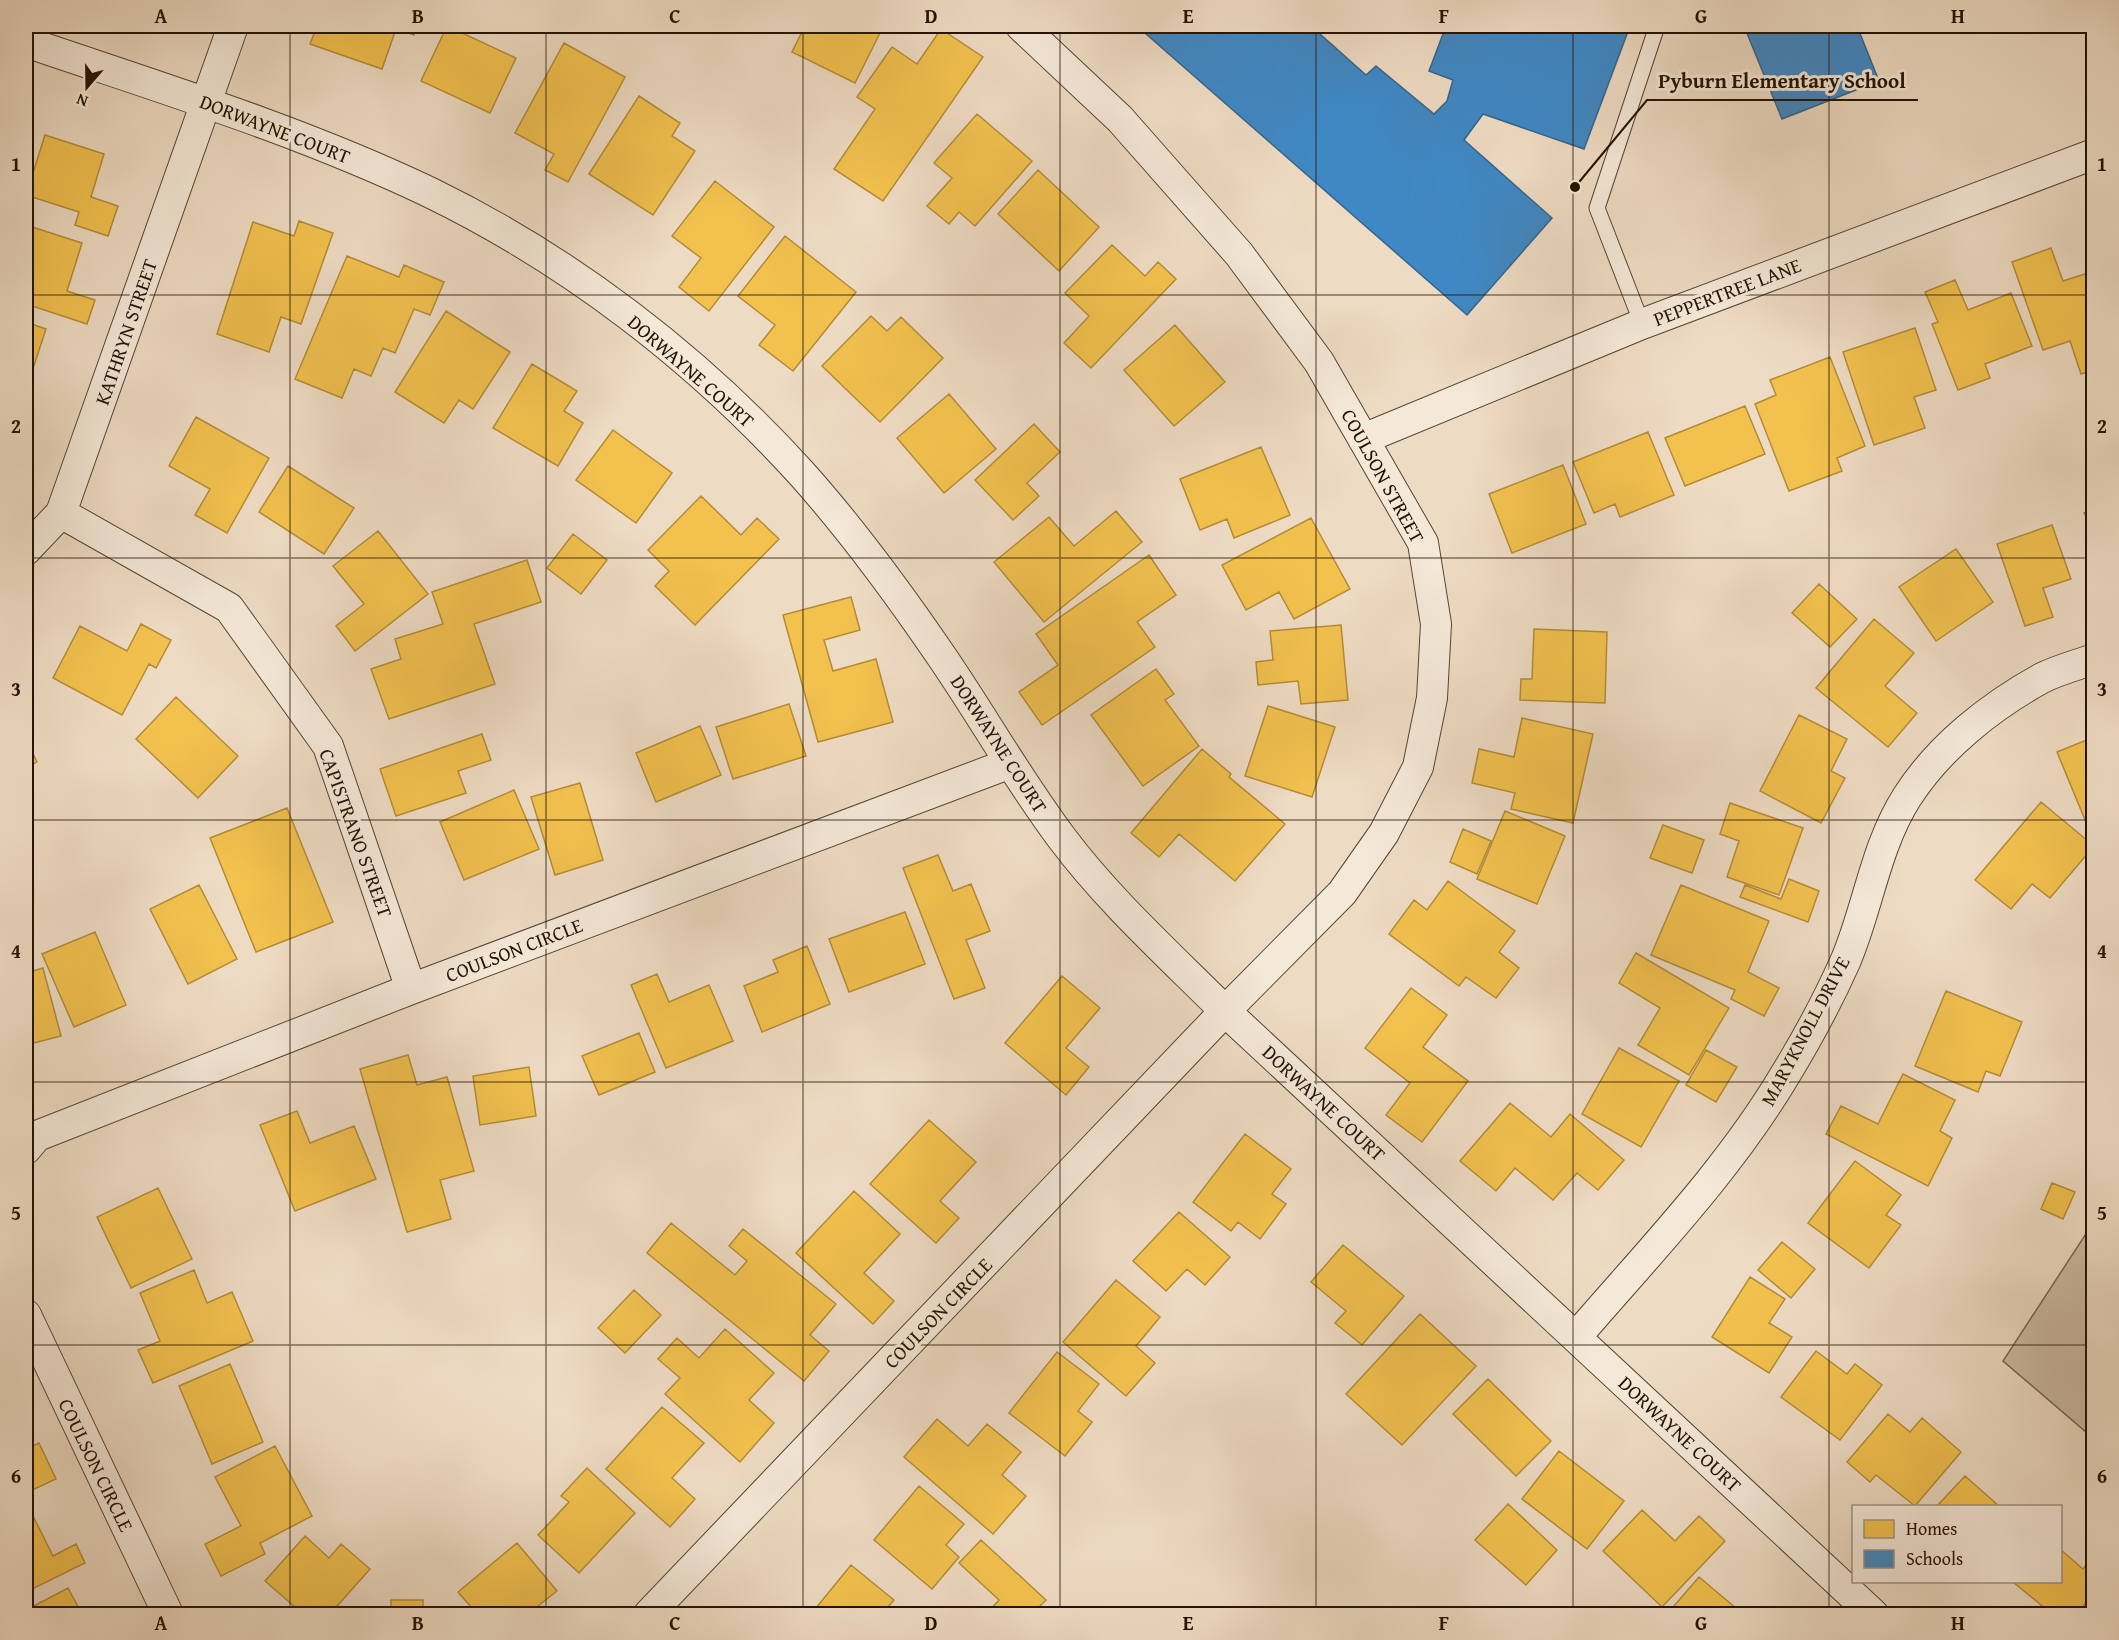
<svg xmlns="http://www.w3.org/2000/svg" width="2119" height="1640" font-family="'Gentium Book Plus',serif">
	<style>
		.green { fill: #cbb9a2; stroke: #776652; stroke-width: 1.5 }
		.homes { fill: #f2c14e; stroke: #b48c37; stroke-width: 1.5 }
		.schools { fill: #3f88c5; stroke: #37658a; stroke-width: 1.5 }
		.lines { fill: none; stroke-linecap: round; stroke-linejoin: round }
		.service-casing { stroke: #564432; stroke-width: 17 }
		.minor-casing { stroke: #564432; stroke-width: 32 }
		.service { stroke: #f4e8d8; stroke-width: 15 }
		.minor { stroke: #f4e8d8; stroke-width: 30 }
		.grid { fill: none; stroke: #231202; stroke-width: 1.5; stroke-opacity: 0.55 }
		.labels { text-anchor: middle; stroke-width: 6; stroke-linejoin: round; paint-order: stroke }
		.street-label { font-size: 20px; fill: #231202; stroke: #f4e8d8 }
		.leader { fill: none; stroke: #231202; stroke-width: 2 }
		.callout-dot { fill: #231202; stroke: #f4e8d8; stroke-width: 2 }
		.callout-label { font-size: 21px; text-anchor: middle; font-weight: bold; fill: #231202; stroke: #f4e8d8; stroke-width: 6; stroke-linejoin: round; paint-order: stroke }
		.neatline { fill: none; stroke: #231202; stroke-width: 2 }
		.grid-label { font-size: 20px; text-anchor: middle; font-weight: bold; fill: #231202 }
	</style>
	<rect width="100%" height="100%" fill="#eedbc3"/>
	<filter id="stains"><feTurbulence type="fractalNoise" baseFrequency=".00333" numOctaves="4"/><feColorMatrix values="0 0 0 0 .2 0 0 0 0 .09 0 0 0 0 .02 0 0 0 .5 -.17"/></filter>
	<radialGradient id="worn" r=".72"><stop offset=".6" stop-color="#630" stop-opacity="0"/><stop offset="1" stop-color="#630" stop-opacity=".3"/></radialGradient>
	<path class="green" d="M2093 1223V1438L2003 1361Z"/>
	<path class="homes" d="M317 26H417L414 35 396 29 382 69 310 44Z
		M447 26 516 58 490 113 421 81Z
		M805 26H875L882 29 855 83 792 52Z
		M941 29 983 57 883 201 834 169 875 109 857 97 892 47 917 64Z
		M564 43 625 77 568 182 545 170 554 154 515 133Z
		M639 96 680 123 672 136 695 151 653 215 589 174Z
		M977 114 1032 161 975 226 959 212 949 224 927 206 952 178 934 163Z
		M45 135 104 154 91 197 118 206 108 236 75 225 79 212 26 195Z
		M1038 170 1099 227 1059 271 998 214Z
		M715 181 774 227 709 311 679 287 701 258 672 236Z
		M299 221 333 233 301 324 281 317 269 352 217 334 253 222 294 236Z
		M26 225 82 243 67 291 95 300 87 324 26 304Z
		M785 236 856 292 793 371 759 345 775 325 738 296Z
		M1112 245 1145 276 1158 262 1176 279 1091 368 1064 343 1089 316 1065 293Z
		M2051 248 2063 281 2094 271V370L2081 374 2070 341 2043 350 2012 262Z
		M347 256 399 277 404 265 444 282 430 315 414 309 395 353 383 348 371 376 354 369 342 398 295 379Z
		M1955 280 1968 310 2011 293 2032 346 1985 364 1990 378 1958 390 1932 324 1938 322 1925 292Z
		M446 311 510 352 473 409 459 400 444 423 395 392Z
		M871 316 887 331 901 317 943 358 880 422 822 366Z
		M26 322 46 329 26 390Z
		M1175 325 1225 382 1174 426 1124 370Z
		M1915 328 1936 390 1914 397 1925 428 1874 445 1843 352Z
		M1830 357 1865 446 1837 458 1842 471 1789 491 1755 404 1776 395 1770 380Z
		M532 364 577 391 564 411 583 423 558 466 493 428Z
		M949 394 996 449 944 493 897 438Z
		M1745 406 1765 454 1685 486 1665 438Z
		M196 417 269 458 227 533 195 515 210 489 169 466Z
		M1034 424 1060 452 1027 483 1039 496 1013 520 975 480Z
		M613 430 672 473 636 523 576 480Z
		M1648 432 1674 495 1620 517 1615 504 1594 513 1573 462Z
		M1261 447 1290 515 1234 538 1227 519 1200 530 1180 479Z
		M1563 465 1586 524 1512 553 1489 494Z
		M288 466 354 508 324 554 259 512Z
		M701 496 741 535 757 518 779 539 695 625 655 586 669 571 648 550Z
		M2094 508V531L2084 513Z
		M1116 511 1142 542 1044 622 994 562 1049 517 1074 546Z
		M1311 518 1350 589 1294 619 1279 592 1246 610 1222 565Z
		M2052 525 2071 579 2043 588 2053 617 2025 626 1997 544Z
		M378 531 428 594 355 651 336 626 364 604 333 566Z
		M573 534 607 560 581 594 547 568Z
		M1956 549 1993 602 1936 641 1899 587Z
		M1149 555 1176 595 1137 622 1155 647 1042 725 1019 692 1058 665 1036 634Z
		M527 560 541 602 474 624 495 684 389 719 371 669 401 659 395 639 443 624 432 592Z
		M1819 584 1857 619 1830 647 1792 613Z
		M851 597 860 630 824 640 833 671 876 659 893 722 818 742 783 615Z
		M1874 619 1914 653 1885 686 1917 713 1888 747 1816 688Z
		M141 624 171 640 156 668 149 664 122 715 53 678 80 626 127 651Z
		M1341 625 1348 700 1301 704 1298 681 1258 685 1256 662 1273 660 1270 631Z
		M1534 629 1607 632 1605 703 1520 700 1521 679H1532Z
		M1156 669 1174 694 1165 700 1199 746 1143 786 1091 715Z
		M176 697 238 756 198 798 136 739Z
		M789 704 806 756 733 779 716 727Z
		M1268 706 1335 727 1312 797 1245 776Z
		M1799 715 1847 739 1831 771 1845 778 1821 823 1760 791Z
		M1522 718 1593 734 1573 823 1511 809 1515 793 1472 783 1479 749 1514 757Z
		M700 726 721 775 656 802 636 753Z
		M482 734 491 760 458 771 466 793 396 816 380 769Z
		M2094 737V830L2090 832 2057 752Z
		M26 739 37 762 26 768Z
		M1202 749 1231 774 1229 777 1285 824 1235 881 1179 834 1159 857 1131 833Z
		M580 783 603 860 555 875 531 797Z
		M514 790 539 849 464 880 440 822Z
		M2041 802 2094 846 2050 898 2032 884 2011 909 1975 880Z
		M1730 803 1803 828 1779 895 1727 877 1739 841 1720 834Z
		M287 808 333 922 256 952 210 838Z
		M1505 811 1565 836 1537 904 1477 879Z
		M1663 825 1704 840 1692 873 1650 858Z
		M1463 829 1491 841 1477 874 1450 862Z
		M938 855 953 891 971 884 990 931 966 940 985 988 954 999 903 868Z
		M1789 879 1819 891 1808 922 1740 897 1745 885 1781 899Z
		M1448 881 1515 931 1499 952 1519 968 1496 998 1466 977 1459 986 1389 934 1414 900 1427 910Z
		M199 885 237 959 188 984 150 909Z
		M1681 885 1769 921 1748 972 1779 988 1764 1016 1731 999 1735 990 1651 955Z
		M905 912 925 964 849 992 829 939Z
		M95 932 126 1005 74 1027 42 954Z
		M807 946 830 1004 762 1032 744 986 778 972 773 960Z
		M1636 953 1729 1008 1689 1075 1638 1045 1660 1008 1619 983Z
		M43 968 61 1036 26 1045V973Z
		M657 974 669 1002 709 985 733 1041 666 1068 631 985Z
		M1062 976 1100 1008 1066 1048 1089 1067 1066 1095 1005 1043Z
		M1411 988 1447 1015 1423 1047 1468 1081 1422 1142 1386 1115 1410 1083 1365 1048Z
		M1946 991 2022 1022 2000 1076 1986 1071 1978 1092 1915 1066Z
		M639 1033 655 1072 599 1095 582 1056Z
		M1619 1048 1679 1081 1641 1147 1582 1114Z
		M1706 1050 1737 1067 1716 1102 1686 1085Z
		M408 1055 417 1085 447 1077 474 1171 440 1180 451 1219 407 1232 360 1069Z
		M529 1067 536 1116 480 1125 473 1076Z
		M1903 1074 1955 1100 1940 1131 1952 1138 1928 1186 1826 1134 1841 1106 1878 1124Z
		M1510 1103 1551 1137 1570 1114 1624 1160 1598 1190 1577 1173 1553 1200 1515 1168 1496 1191 1460 1161Z
		M297 1111 310 1143 354 1126 376 1179 295 1211 260 1125Z
		M929 1120 976 1162 940 1201 959 1218 936 1243 870 1184Z
		M1245 1134 1291 1169 1272 1194 1286 1204 1260 1239 1238 1222 1231 1231 1193 1202Z
		M1855 1161 1901 1195 1886 1215 1901 1225 1869 1268 1808 1223Z
		M2052 1183 2075 1192 2063 1219 2041 1209Z
		M158 1188 192 1259 131 1288 97 1217Z
		M854 1191 900 1234 864 1273 894 1301 873 1324 796 1253Z
		M1179 1212 1230 1257 1205 1285 1187 1269 1166 1291 1133 1261Z
		M671 1223 735 1275 747 1261 729 1246 743 1229 836 1304 810 1335 829 1351 804 1381 647 1253Z
		M1782 1242 1815 1269 1791 1298 1758 1270Z
		M1343 1245 1404 1296 1362 1345 1335 1323 1346 1311 1311 1282Z
		M194 1270 207 1303 232 1292 253 1341 153 1383 138 1350 160 1341 140 1293Z
		M1750 1277 1785 1299 1769 1323 1792 1337 1769 1373 1712 1337Z
		M1116 1280 1160 1317 1136 1346 1155 1363 1126 1396 1063 1342Z
		M634 1290 661 1315 625 1353 598 1328Z
		M1420 1314 1476 1366 1402 1445 1346 1394Z
		M725 1329 774 1373 749 1400 774 1423 740 1462 665 1394 680 1378 658 1359 677 1338 699 1358Z
		M1816 1351 1847 1374 1855 1364 1882 1385 1840 1440 1781 1397Z
		M1057 1352 1099 1384 1078 1411 1092 1422 1065 1456 1009 1413Z
		M230 1364 263 1442 212 1464 179 1386Z
		M1488 1379 1551 1441 1516 1476 1453 1414Z
		M662 1407 704 1443 672 1478 695 1499 670 1527 606 1469Z
		M1888 1414 1910 1432 1922 1418 1961 1452 1915 1506 1876 1475 1870 1482 1847 1462Z
		M937 1419 968 1446 987 1424 1021 1452 1002 1475 1026 1496 993 1534 904 1457Z
		M39 1443 56 1479 26 1493V1449Z
		M275 1446 312 1516 260 1543 265 1554 221 1576 205 1544 241 1526 215 1477Z
		M1559 1451 1624 1501 1587 1549 1522 1499Z
		M587 1468 635 1513 579 1573 538 1535 569 1502 561 1496Z
		M1965 1476 1999 1506H1937Z
		M919 1486 964 1524 946 1545 959 1557 932 1589 874 1540Z
		M1508 1504 1557 1550 1526 1585 1475 1540Z
		M1642 1510 1675 1541 1699 1516 1725 1541 1662 1607 1603 1551Z
		M31 1512 53 1556 76 1544 85 1563 26 1592V1515Z
		M305 1536 329 1558 341 1544 370 1569 330 1614H303L265 1581Z
		M981 1540 1046 1600 1032 1614H986L999 1600 959 1563Z
		M517 1543 557 1591 528 1614H477L458 1592Z
		M2060 1549 2083 1569 2089 1561 2094 1565V1593L2076 1614H2052L2013 1582H2060Z
		M851 1565 894 1600 882 1614H811Z
		M1699 1577 1743 1614H1667Z
		M68 1588 82 1614H26V1610Z
		M391 1600H423V1614H391Z"/>
	<path class="schools" d="M1137 26H1311L1366 75 1376 66 1434 114 1447 101 1453 80 1429 71 1446 26H1630L1584 149 1483 114 1464 140 1552 218 1467 315Z
		M1744 26H1857L1879 81 1782 119Z"/>
	<g class="lines">
		<g class="service-casing">
			<path id="service" d="M1642 324 1597 208 1657 26"/>
		</g>
		<g class="minor-casing">
			<path id="minor" d="M26 42C161 88 299 130 429 192 569 260 697 358 802 474 853 531 899 594 942 657 983 717 1017 778 1061 837 1108 900 1169 955 1225 1011L1873 1614
				M1363 439 1642 324 2094 154
				M61 513 229 608 328 746 411 989
				M26 550 61 513 233 26
				M26 1149 37 1136 411 989 1008 764
				M26 1315 168 1614
				M1576 1337C1649 1252 1728 1171 1785 1075 1807 1039 1828 1000 1845 962 1868 909 1875 847 1907 797 1939 747 1991 706 2042 678 2058 670 2077 665 2094 659
				M649 1614 1225 1011 1342 893 1384 833 1418 767 1432 698 1436 624 1423 543 1319 362 1239 254 1120 119 1021 26"/>
		</g>
		<use href="#service" class="service"/>
		<use href="#minor" class="minor"/>
	</g>
	<path class="grid" d="M290 26V1614M546 26V1614M803 26V1614M1060 26V1614M1316 26V1614M1573 26V1614M1829 26V1614M26 295H2094M26 558H2094M26 820H2094M26 1082H2094M26 1345H2094"/>
	<g class="labels">
		<g class="street-label">
			<text transform="translate(275 129) rotate(21)" y="7">DORWAYNE COURT</text>
			<text transform="translate(1727 292) rotate(-21)" y="7">PEPPERTREE LANE</text>
			<text transform="translate(126 332) rotate(-71)" y="7">KATHRYN STREET</text>
			<text transform="translate(691 371) rotate(41)" y="7">DORWAYNE COURT</text>
			<text transform="translate(1383 476) rotate(61)" y="7">COULSON STREET</text>
			<text transform="translate(999 744) rotate(57)" y="7">DORWAYNE COURT</text>
			<text transform="translate(356 833) rotate(70)" y="7">CAPISTRANO STREET</text>
			<text transform="translate(514 950) rotate(-21)" y="7">COULSON CIRCLE</text>
			<text transform="translate(1805 1031) rotate(-62)" y="7">MARYKNOLL DRIVE</text>
			<text transform="translate(1324 1103) rotate(43)" y="7">DORWAYNE COURT</text>
			<text transform="translate(938 1313) rotate(-46)" y="7">COULSON CIRCLE</text>
			<text transform="translate(1680 1434) rotate(43)" y="7">DORWAYNE COURT</text>
			<text transform="translate(96 1465) rotate(64)" y="7">COULSON CIRCLE</text>
		</g>
	</g>
	<path class="leader" d="M1575 187L1647 100H1918"/>
	<circle class="callout-dot" cx="1575" cy="187" r="6"/>
	<g class="callout-label">
		<text x="1782" y="88">Pyburn Elementary School</text>
	</g>
	<rect width="2119" height="1640" fill="none" stroke="#eedbc3" stroke-width="66"/>
	<rect x="1852" y="1505" width="210" height="78" fill="#f4e8d8" stroke="#a09282" stroke-width="1.5"/>
	<rect x="1864" y="1520" width="30" height="18" fill="#f2c14e" stroke="#a09282" stroke-width="1.5"/>
	<text x="1906" y="1535" font-size="18" fill="#231202">Homes</text>
	<rect x="1864" y="1550" width="30" height="18" fill="#3f88c5" stroke="#a09282" stroke-width="1.5"/>
	<text x="1906" y="1565" font-size="18" fill="#231202">Schools</text>
	<g transform="translate(87 87) rotate(200)" stroke="#f4e8d8" stroke-width="4.5" paint-order="stroke">
	<path d="M0-4.5L10 22L0 15L-10 22Z" fill="#231202"/>
	<text y="-9" font-size="16" font-weight="bold" text-anchor="middle" fill="#231202">N</text>
	</g>
	<rect x="33" y="33" width="2053" height="1574" class="neatline"/>
	<g class="grid-label">
		<text x="161" y="23">A</text>
		<text x="418" y="23">B</text>
		<text x="675" y="23">C</text>
		<text x="931" y="23">D</text>
		<text x="1188" y="23">E</text>
		<text x="1444" y="23">F</text>
		<text x="1701" y="23">G</text>
		<text x="1958" y="23">H</text>
		<text x="16" y="171">1</text>
		<text x="2102" y="171">1</text>
		<text x="16" y="433">2</text>
		<text x="2102" y="433">2</text>
		<text x="16" y="696">3</text>
		<text x="2102" y="696">3</text>
		<text x="16" y="958">4</text>
		<text x="2102" y="958">4</text>
		<text x="16" y="1220">5</text>
		<text x="2102" y="1220">5</text>
		<text x="16" y="1483">6</text>
		<text x="2102" y="1483">6</text>
		<text x="161" y="1630">A</text>
		<text x="418" y="1630">B</text>
		<text x="675" y="1630">C</text>
		<text x="931" y="1630">D</text>
		<text x="1188" y="1630">E</text>
		<text x="1444" y="1630">F</text>
		<text x="1701" y="1630">G</text>
		<text x="1958" y="1630">H</text>
	</g>
	<rect width="100%" height="100%" filter="url(#stains)"/>
	<rect width="100%" height="100%" fill="url(#worn)"/>
</svg>
